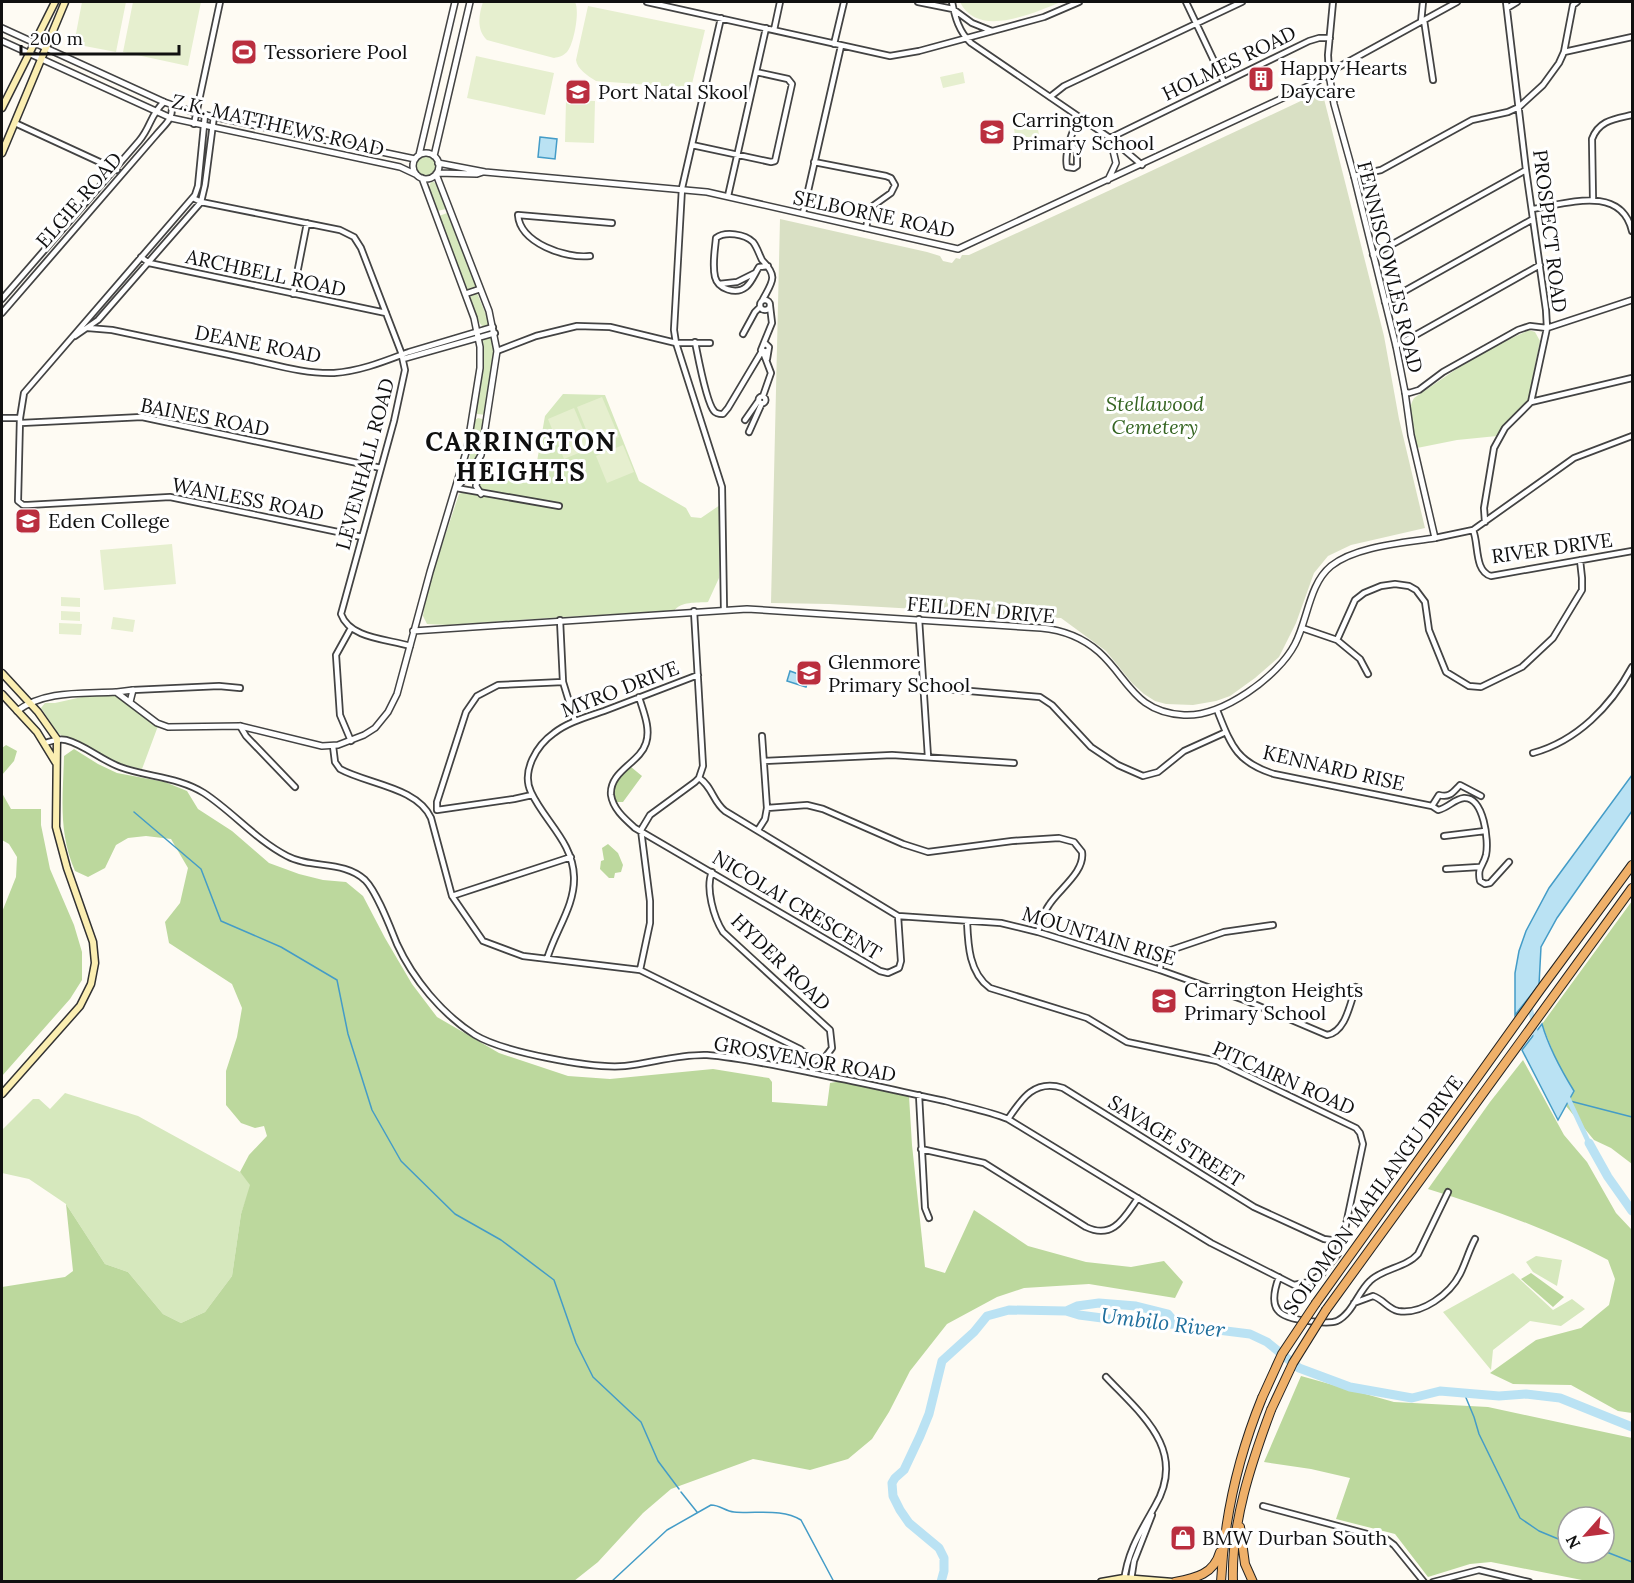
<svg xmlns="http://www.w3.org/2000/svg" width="1634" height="1583" font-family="Lora,serif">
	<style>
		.green { fill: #d6e8bd }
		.forest { fill: #bcd89d; fill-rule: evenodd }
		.cemetery { fill: #d9e0c4 }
		.pitch { fill: #e6efcf }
		.water { fill: #bae2f3; stroke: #449cc7; stroke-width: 1.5 }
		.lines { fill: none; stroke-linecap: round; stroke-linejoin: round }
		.stream { stroke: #449cc7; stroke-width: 1.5 }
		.canal { stroke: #bae2f3; stroke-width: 5 }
		.river { stroke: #bae2f3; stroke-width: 9 }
		.minor-casing { stroke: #434343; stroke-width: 8 }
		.tertiary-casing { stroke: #434343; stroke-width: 8 }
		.secondary-casing { stroke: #323232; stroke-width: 9 }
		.trunk-casing { stroke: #212121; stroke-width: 10 }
		.minor { stroke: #fff; stroke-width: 4.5 }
		.tertiary { stroke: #fff; stroke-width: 5 }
		.secondary { stroke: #fbeeb1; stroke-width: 6 }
		.trunk { stroke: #efb069; stroke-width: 8 }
		.trunk-bridge-casing { stroke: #212121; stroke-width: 10; stroke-linecap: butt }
		.trunk-bridge { stroke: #efb069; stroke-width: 8 }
		.labels { text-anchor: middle; stroke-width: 6; stroke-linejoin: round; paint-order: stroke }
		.poi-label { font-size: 20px; fill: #101010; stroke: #fff; text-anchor: start }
		.street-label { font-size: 20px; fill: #101010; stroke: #fff }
		.park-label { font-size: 20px; font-style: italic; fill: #356522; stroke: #fff }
		.water-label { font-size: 21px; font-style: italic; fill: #1e6e9c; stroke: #fff }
		.district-label { font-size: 26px; font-weight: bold; letter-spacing: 1.5px; fill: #101010; stroke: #fff }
	</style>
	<rect width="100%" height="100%" fill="#fefbf3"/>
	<path class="green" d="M416 166a10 10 0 1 1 20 0a10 10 0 1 1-20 0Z
		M431 182H434L439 187 446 209 437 211 429 187Z
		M447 213 476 286V288L468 291 439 216Z
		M477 293 490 324 488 327H483L479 322 470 297Z
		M1529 330 1535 332 1540 341 1528 400 1505 423 1497 436 1457 440 1417 448C1414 433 1405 412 1414 398L1455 370 1495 346Z
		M493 337 494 364 487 415 477 414 476 412 484 362 483 339Z
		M563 394 605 395 639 481 686 508 691 517 701 518 720 505 719 578 708 602C696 603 681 601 674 611L564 617 448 625 427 624 423 616 427 590 459 494 464 492 477 494 481 471 533 484 545 416Z
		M478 418 486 420 479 454 471 468H468L475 420Z
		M108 695C127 695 142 717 158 726L142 769 116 763 62 736 57 732 41 708 45 703H55L82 697Z
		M65 1093 138 1116 240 1172 251 1185 241 1214 232 1276 205 1312 181 1323 163 1314 128 1272 105 1264 66 1204 29 1179 2 1173V1130L33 1099H39L50 1109Z
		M1536 1256 1562 1260 1557 1286 1533 1272 1526 1262Z
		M1513 1273 1553 1310 1572 1299 1585 1309 1561 1326 1530 1321 1493 1350 1491 1370 1443 1312Z"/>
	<path class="forest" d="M6 745 17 751 14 761 2 775V748Z
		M74 749 98 764 117 773 165 782 187 791 198 809 232 831 269 863 299 874 323 880 346 882 363 896 385 938 412 984 437 1017 499 1053 568 1076 610 1079 713 1069 769 1078 772 1082V1102L827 1106 830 1083 842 1081 909 1096 912 1145 925 1267 945 1273 974 1210 1028 1246 1086 1262 1131 1267 1164 1261 1183 1282 1175 1298 1089 1284 1024 1288 997 1297 947 1324 910 1371 889 1412 872 1439 848 1459 810 1470 753 1459 671 1489 643 1513 598 1562 574 1581H2V1287L65 1277 73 1271 66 1204 105 1264 128 1272 163 1314 181 1323 205 1312 232 1276 241 1214 250 1185 240 1172 249 1155 267 1136 264 1126 255 1128 241 1123 226 1105V1071L237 1037 242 1008 232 984 169 943 165 922 180 903 188 868 171 839 146 836 128 838 116 845 105 868 88 877 75 871C58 832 63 797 64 756Z
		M631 767 642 776 623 802H616C610 784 617 779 631 767Z
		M2 793 11 809H41V825L50 869 74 925 82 952V980L70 999 2 1076V912L16 877 17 857 9 844 2 840Z
		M608 844 618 853 623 865 621 872 615 873 614 878H609L600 869 601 861 604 860 602 848Z
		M1632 901V1164L1611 1148 1594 1140 1566 1106 1574 1091 1557 1062 1542 1024Z
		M1523 1060 1564 1135 1587 1162 1616 1213 1632 1230V1413L1618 1411 1571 1385 1513 1384 1490 1373 1536 1340 1581 1328 1609 1305 1615 1279 1608 1260C1551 1230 1489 1208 1428 1189L1490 1102Z
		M1531 1273 1564 1297 1553 1307 1521 1279Z
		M1301 1376 1394 1402 1488 1407 1632 1438V1581H1587L1491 1562 1470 1564 1428 1577 1395 1534 1336 1519 1350 1478 1311 1469 1264 1462ZM1568 1517H1604V1553H1568Z"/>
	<path class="cemetery" d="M1322 91 1384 336 1399 419 1425 528 1351 545 1328 556 1314 573 1296 623 1279 657 1255 678 1230 696 1216 701 1193 705 1166 704 1155 701 1144 694 1132 683 1106 651 1061 618 1018 617 986 613 829 604 771 603 780 219 927 252 940 256 943 261 952 263 956 258 960 259 962 255H969C1087 201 1205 146 1322 91Z"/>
	<path class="pitch" d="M82 2H126L116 52 74 44Z
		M133 2H201L188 66 123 52Z
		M483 2H575C580 11 574 44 567 52 563 56 559 57 554 58L487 40C476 30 479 14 483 2Z
		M960 2H1061C1033 13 978 39 960 2Z
		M588 6 705 30 691 88 596 81C588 76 577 69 576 60Z
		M476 56 554 73 545 115 467 98Z
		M963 72 965 83 943 88 940 77Z
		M566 100 595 101 594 143 565 142Z
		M1037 124 1039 135 1016 140 1014 129Z
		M602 397 619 437 593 447 577 407Z
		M574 408 591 448 564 459 548 419Z
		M623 445 634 472 607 483 596 456Z
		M172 544 176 584 104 590 100 550Z
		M61 597 80 598V607L61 606Z
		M61 611 80 612V621L61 620Z
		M113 617 135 620 133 632 111 629Z
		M59 623 82 624 81 635 59 634Z"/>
	<path class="water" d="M540 137 557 139 555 159 538 157Z
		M790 671 809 678 806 687 787 681Z
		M1632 775V811L1557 918 1541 947 1539 985 1515 1015V973L1519 951 1526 931 1549 888Z
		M1542 1024C1549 1048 1561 1070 1574 1091L1558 1120 1522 1050Z"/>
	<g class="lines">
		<path class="stream" d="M134 812 201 869 221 921 281 947 337 980 348 1034 372 1110 401 1161 455 1214 501 1240 554 1280 576 1343 593 1377 641 1422 658 1461 679 1489
			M1570 1101 1632 1117
			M1464 1393 1474 1417 1479 1434 1520 1518 1539 1531 1568 1543
			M681 1492 697 1512
			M1604 1551 1632 1562
			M611 1582 667 1530 711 1505C720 1505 725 1511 734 1512 756 1514 782 1508 801 1520L834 1582"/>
		<path class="canal" d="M1529 1002 1537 1040
			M1567 1096 1589 1143"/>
		<path class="river" d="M1589 1143 1608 1177 1632 1211
			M1066 1311 1077 1306 1099 1303 1136 1306 1168 1314 1177 1325
			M941 1582 944 1571V1558L939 1548 909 1523 900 1510 893 1496 892 1483 895 1478 904 1470 920 1436 929 1414 942 1361 974 1332 987 1316 1009 1310 1066 1311 1079 1315 1133 1322 1162 1323 1250 1334 1267 1342 1299 1368 1350 1387 1412 1398 1440 1391 1499 1396 1526 1394 1560 1398 1632 1427"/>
		<g class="minor-casing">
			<path id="minor" d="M647 2 890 56 919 51 1044 17 1079 2
				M918 2 953 9 972 23 992 31
				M952 2C955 17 959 32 971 43L1110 138 1142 165
				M1186 2 1224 82
				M1507 8 1517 2
				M721 18 682 188 674 330 676 343 722 487 724 610
				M1424 20 1433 80
				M1421 22 1423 2
				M774 30 780 2
				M834 44 844 2
				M1564 52 1632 37
				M1329 74 1335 69 1457 2
				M1329 74 1328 55 1333 2
				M1050 97 1064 86 1242 2
				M205 115 198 186 195 195 24 393 20 418 18 501 23 505H28L170 497 362 537
				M15 123 117 170
				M194 124 220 2
				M1110 138 1309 41 1319 38H1330
				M1071 144 1077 152V166L1074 168 1067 167C1064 153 1073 130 1079 117
				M692 145 771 162 775 161 792 84 788 79 756 72
				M814 162 886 176 891 178 895 185 891 193 870 208 866 228
				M1354 176 1381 170 1472 120 1508 112 1519 107 1543 85 1559 63 1564 52 1573 5 1577 2
				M728 196 766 28
				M193 198 201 202 340 230 354 237 361 248 401 352 405 370 394 421 341 614C350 639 388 639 410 646
				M1593 200 1592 139C1599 120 1615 119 1632 115
				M1532 209C1566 204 1621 184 1632 231
				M803 213 841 46
				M518 215 612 223
				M518 215C520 243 566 259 590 256
				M1373 255 1526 170
				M141 257 149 263 386 313
				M719 284 737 282 755 273
				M293 294 307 223
				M2 299 139 141C151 127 150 115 164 102
				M760 305a5 5 0 1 1 10 0a5 5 0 1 1-10 0Z
				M762 301C772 282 779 277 762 260 759 254 757 247 753 242 745 234 725 231 716 238 715 250 712 264 715 277 718 289 736 295 746 287 752 282 755 273 759 267L768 266
				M1385 302 1533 219
				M2 313 156 135C165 124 173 120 172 105
				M88 328 112 330C158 340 203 349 248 359 276 365 305 374 334 373 361 371 385 361 409 352L493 327
				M743 334 755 312 760 307
				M75 336 98 320 201 202 205 185 214 116
				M695 342C698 356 706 402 714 411 716 414 720 414 723 414L728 408 762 351
				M763 345 772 323 770 306
				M1396 346 1540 265
				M497 351 536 336 577 326 610 327 676 343H710
				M767 352 761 350 763 345 766 344 769 347 767 359
				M403 359 495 333
				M1405 392 1409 393 1419 390 1443 372 1518 330 1530 326 1547 328 1632 300
				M763 396 771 373 763 352
				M758.5 400a3.5 3.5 0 1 1 7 0a3.5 3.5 0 1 1-7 0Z
				M1531 402 1632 378
				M2 418H20
				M745 420 759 400
				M21 423 142 417 381 468
				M749 432 762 403
				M456 488 559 506
				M1485 522 1484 508 1494 448 1505 428 1531 402 1547 328 1546 310 1526 170 1506 2
				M1473 530C1479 544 1474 571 1491 576L1632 551
				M1435 538 1473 530 1574 458 1632 436
				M919 619 928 757
				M560 620 563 682 575 721
				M1302 628 1337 640 1355 600 1364 593 1381 586 1395 584 1409 586 1416 590 1425 602 1429 630 1446 672 1469 686 1481 687 1522 667 1553 638 1582 590V578L1580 560
				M1337 640 1360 659 1368 674
				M923 687 1040 697 1052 705 1091 747 1118 765 1143 776 1158 772 1184 751 1226 732
				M133 690 219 686 240 688
				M639 697C643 711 651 728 646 743 640 763 609 771 611 795 613 809 625 819 635 828L880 971 888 973 899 968 901 961 898 916 725 811C713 802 712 786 699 778
				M1217 710C1231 745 1236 762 1274 774L1432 806 1438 810C1448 808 1454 799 1464 798 1484 797 1489 841 1486 855 1483 867 1477 867 1480 881L1485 884 1490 883 1509 862
				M240 726 246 736 295 787
				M351 741 340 715 336 655 351 628
				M45 743C52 741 58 738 66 740 85 745 101 760 120 767 147 777 179 777 204 793 233 812 256 840 287 856 311 869 344 860 365 880 377 892 390 927 397 944 413 979 442 1014 475 1035 503 1052 592 1069 625 1066 652 1063 679 1054 707 1055 746 1058 792 1069 832 1077 869 1084 907 1093 945 1101 966 1107 988 1111 1008 1119L1211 1243 1294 1285 1309 1282 1322 1274 1338 1254 1339 1241 1344 1234 1363 1144 1360 1133 1356 1128 1217 1061 1127 1042 1087 1018 990 988C969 973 968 945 967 921
				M333 746 335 762 340 769C367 784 417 787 431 818L452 896 483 941 523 956 640 970 800 1049 810 1058 813 1073
				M1533 753C1577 741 1611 706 1632 667
				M764 761 892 755 1014 763
				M1432 806 1439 795C1450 798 1453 792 1460 785L1481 796
				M767 808 807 805 823 809 903 844 928 852 1012 841 1059 838 1074 842 1082 852C1085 872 1059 889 1049 905 1043 913 1041 923 1038 932
				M437 810V802L466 712 477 696 498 685 563 682
				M437 810 514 799 532 795
				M758 830 765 819 767 808 762 736
				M1444 836 1485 831
				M1446 869 1479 867
				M712 872C705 888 714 918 723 932L830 1030 832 1048 826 1056 812 1062
				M452 896 571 857
				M898 916 1001 923 1038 932 1160 970 1247 1001 1327 1035C1346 1032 1350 1003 1356 987
				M547 959C555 931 575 906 574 877 573 842 545 822 531 792 521 771 537 745 554 733 568 722 587 717 604 711 635 699 667 687 698 675
				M640 970 650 923V901L641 830 650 815 695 782 699 778 703 766 694 611
				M1160 970 1161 958 1168 951 1224 932 1273 925
				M919 1095 925 1208 929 1218
				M1008 1119C1022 1098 1035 1079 1063 1088L1254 1207 1324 1239 1339 1241
				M921 1149 984 1163 1086 1227C1113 1240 1124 1218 1138 1198
				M1279 1277C1267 1309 1277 1318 1309 1321 1318 1322 1329 1324 1337 1321 1352 1314 1358 1292 1370 1281 1383 1268 1406 1268 1418 1254L1448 1192
				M1354 1303 1373 1296C1383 1299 1388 1309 1398 1311 1422 1315 1450 1294 1460 1274 1466 1262 1469 1250 1475 1239
				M1106 1377C1141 1414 1188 1450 1155 1506 1141 1531 1127 1552 1124 1582
				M1263 1506 1386 1539 1394 1545 1424 1582
				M1131 1580 1134 1561 1152 1515
				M1433 1582 1479 1570 1529 1582"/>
		</g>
		<g class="tertiary-casing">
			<path id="tertiary" d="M2 28 164 102 196 113 415 159
				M2 41 171 118 400 167 417 175
				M413 166a13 13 0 1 1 26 0a13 13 0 1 1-26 0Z
				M419 155 455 2
				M434 156 470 2
				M438 163 485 172 707 192 958 249 1315 83 1329 74
				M437 173 477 174 483 172
				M436 174 489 311 497 351 481 455 472 471 457 487
				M1108 180 1116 163 1110 138
				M465 294 480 289
				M480 462 476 486 481 494
				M413 631 747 609 1041 628C1063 630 1082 637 1099 652 1129 679 1134 712 1184 715 1222 717 1278 677 1295 644 1308 619 1309 584 1331 566 1356 546 1404 543 1435 538L1411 435 1405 392 1396 346 1354 176 1334 104 1329 74
				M117 692 133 690 130 702
				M17 711C45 690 83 694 116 692L157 723 168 727 240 726 322 746 338 745 364 735 375 728 388 712 397 694 430 572 467 449 480 368V347L474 318 422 178"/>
		</g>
		<g class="secondary-casing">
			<path id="secondary" d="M2 108 55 2
				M2 153 65 2
				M2 673 38 712 57 739 56 827 67 868 93 942 95 963 91 984 80 1006 2 1094
				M2 694 37 732 56 763
				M1101 1582 1124 1578 1173 1582"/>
		</g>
		<g class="trunk-casing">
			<path id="trunk" d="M1316 1303 1540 990 1632 865
				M1326 1310 1632 888
				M1240 1527 1245 1564 1253 1582
				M1175 1582C1196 1578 1214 1574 1220 1552
				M1221 1582C1224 1518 1238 1457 1262 1398
				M1233 1582C1231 1523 1251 1464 1271 1410"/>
		</g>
		<use href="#minor" class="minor"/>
		<use href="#tertiary" class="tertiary"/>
		<use href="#secondary" class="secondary"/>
		<use href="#trunk" class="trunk"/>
		<g class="trunk-bridge-casing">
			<path id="trunk-bridge" d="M1262 1398 1282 1354 1316 1303
				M1271 1410 1293 1363 1326 1310"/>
		</g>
		<use href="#trunk-bridge" class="trunk-bridge"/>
	</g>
	<defs>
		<g id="stadium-square" transform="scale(1.35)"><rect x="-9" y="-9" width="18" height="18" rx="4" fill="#ba2e3e" stroke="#fff"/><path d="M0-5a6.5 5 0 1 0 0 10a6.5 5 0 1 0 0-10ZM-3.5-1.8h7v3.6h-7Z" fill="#fff"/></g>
		<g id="building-square" transform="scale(1.35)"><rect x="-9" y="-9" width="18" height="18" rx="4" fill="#ba2e3e" stroke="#fff"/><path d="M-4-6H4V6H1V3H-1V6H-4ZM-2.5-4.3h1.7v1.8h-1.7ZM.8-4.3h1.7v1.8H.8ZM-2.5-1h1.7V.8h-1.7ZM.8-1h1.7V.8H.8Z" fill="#fff"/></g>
		<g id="school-square" transform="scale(1.35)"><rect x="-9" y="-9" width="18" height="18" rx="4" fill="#ba2e3e" stroke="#fff"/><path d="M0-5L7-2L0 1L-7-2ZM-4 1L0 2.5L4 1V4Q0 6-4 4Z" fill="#fff"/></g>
		<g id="shop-square" transform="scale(1.35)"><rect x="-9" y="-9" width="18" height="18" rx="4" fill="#ba2e3e" stroke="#fff"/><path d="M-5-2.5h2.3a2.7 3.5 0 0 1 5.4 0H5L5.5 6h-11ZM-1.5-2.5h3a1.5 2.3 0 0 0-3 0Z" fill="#fff"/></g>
	</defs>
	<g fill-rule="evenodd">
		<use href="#stadium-square" x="244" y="52"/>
		<use href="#building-square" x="1261" y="79"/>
		<use href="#school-square" x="578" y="92"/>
		<use href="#school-square" x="992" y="132"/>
		<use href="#school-square" x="28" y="521"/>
		<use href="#school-square" x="809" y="673"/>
		<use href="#school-square" x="1164" y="1001"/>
		<use href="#shop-square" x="1183" y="1538"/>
	</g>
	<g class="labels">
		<g class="poi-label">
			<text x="264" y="59">Tessoriere Pool</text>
			<text x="1280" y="75">Happy Hearts<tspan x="1280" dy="23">Daycare</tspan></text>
			<text x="598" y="99">Port Natal Skool</text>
			<text x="1012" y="127">Carrington<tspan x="1012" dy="23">Primary School</tspan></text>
			<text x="48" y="528">Eden College</text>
			<text x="828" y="669">Glenmore<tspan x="828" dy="23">Primary School</tspan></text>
			<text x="1184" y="997">Carrington Heights<tspan x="1184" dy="23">Primary School</tspan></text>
			<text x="1202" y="1545">BMW Durban South</text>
		</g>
		<g class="street-label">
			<text transform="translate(1229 63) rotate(-26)" y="7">HOLMES ROAD</text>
			<text transform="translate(278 125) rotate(13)" y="7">Z.K. MATTHEWS ROAD</text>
			<text transform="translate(79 200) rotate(-49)" y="7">ELGIE ROAD</text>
			<text transform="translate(874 214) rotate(12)" y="7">SELBORNE ROAD</text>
			<text transform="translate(1550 231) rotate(83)" y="7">PROSPECT ROAD</text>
			<text transform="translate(1390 267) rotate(76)" y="7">FENNISCOWLES ROAD</text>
			<text transform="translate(266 273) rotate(12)" y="7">ARCHBELL ROAD</text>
			<text transform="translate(258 344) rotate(11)" y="7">DEANE ROAD</text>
			<text transform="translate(205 417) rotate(11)" y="7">BAINES ROAD</text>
			<text transform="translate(365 464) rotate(-75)" y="7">LEVENHALL ROAD</text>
			<text transform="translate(248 499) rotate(11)" y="7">WANLESS ROAD</text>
			<text transform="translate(1552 548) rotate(-8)" y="7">RIVER DRIVE</text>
			<text transform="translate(981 610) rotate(5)" y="7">FEILDEN DRIVE</text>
			<text transform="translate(620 689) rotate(-21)" y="7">MYRO DRIVE</text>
			<text transform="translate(1334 768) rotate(13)" y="7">KENNARD RISE</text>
			<text transform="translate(797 905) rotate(31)" y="7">NICOLAI CRESCENT</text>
			<text transform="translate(1099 936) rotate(17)" y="7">MOUNTAIN RISE</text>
			<text transform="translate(781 962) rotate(44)" y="7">HYDER ROAD</text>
			<text transform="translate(805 1059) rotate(10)" y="7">GROSVENOR ROAD</text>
			<text transform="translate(1284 1078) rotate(24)" y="7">PITCAIRN ROAD</text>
			<text transform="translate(1176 1141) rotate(32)" y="7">SAVAGE STREET</text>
			<text transform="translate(1373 1195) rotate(-54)" y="7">SOLOMON MAHLANGU DRIVE</text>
		</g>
		<g class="park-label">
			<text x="1155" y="411">Stellawood<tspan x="1155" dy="23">Cemetery</tspan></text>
		</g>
		<g class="water-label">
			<text transform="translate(1163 1323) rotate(7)" y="7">Umbilo River</text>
		</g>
		<g class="district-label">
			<text x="521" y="451">CARRINGTON<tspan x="521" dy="30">HEIGHTS</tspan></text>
		</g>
	</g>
	<rect width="1634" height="1583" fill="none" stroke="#101010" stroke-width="6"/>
	<g transform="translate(1586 1535) rotate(242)"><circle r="28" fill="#ffffff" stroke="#9f9f9f" stroke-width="1.5"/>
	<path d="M0-4.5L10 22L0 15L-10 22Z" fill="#ba2e3e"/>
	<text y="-9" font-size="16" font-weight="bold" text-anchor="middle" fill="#101010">N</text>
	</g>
	<path d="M21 45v9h158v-9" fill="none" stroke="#101010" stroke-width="3"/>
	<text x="30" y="45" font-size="18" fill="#101010" stroke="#ffffff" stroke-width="4.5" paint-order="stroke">200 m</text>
</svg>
